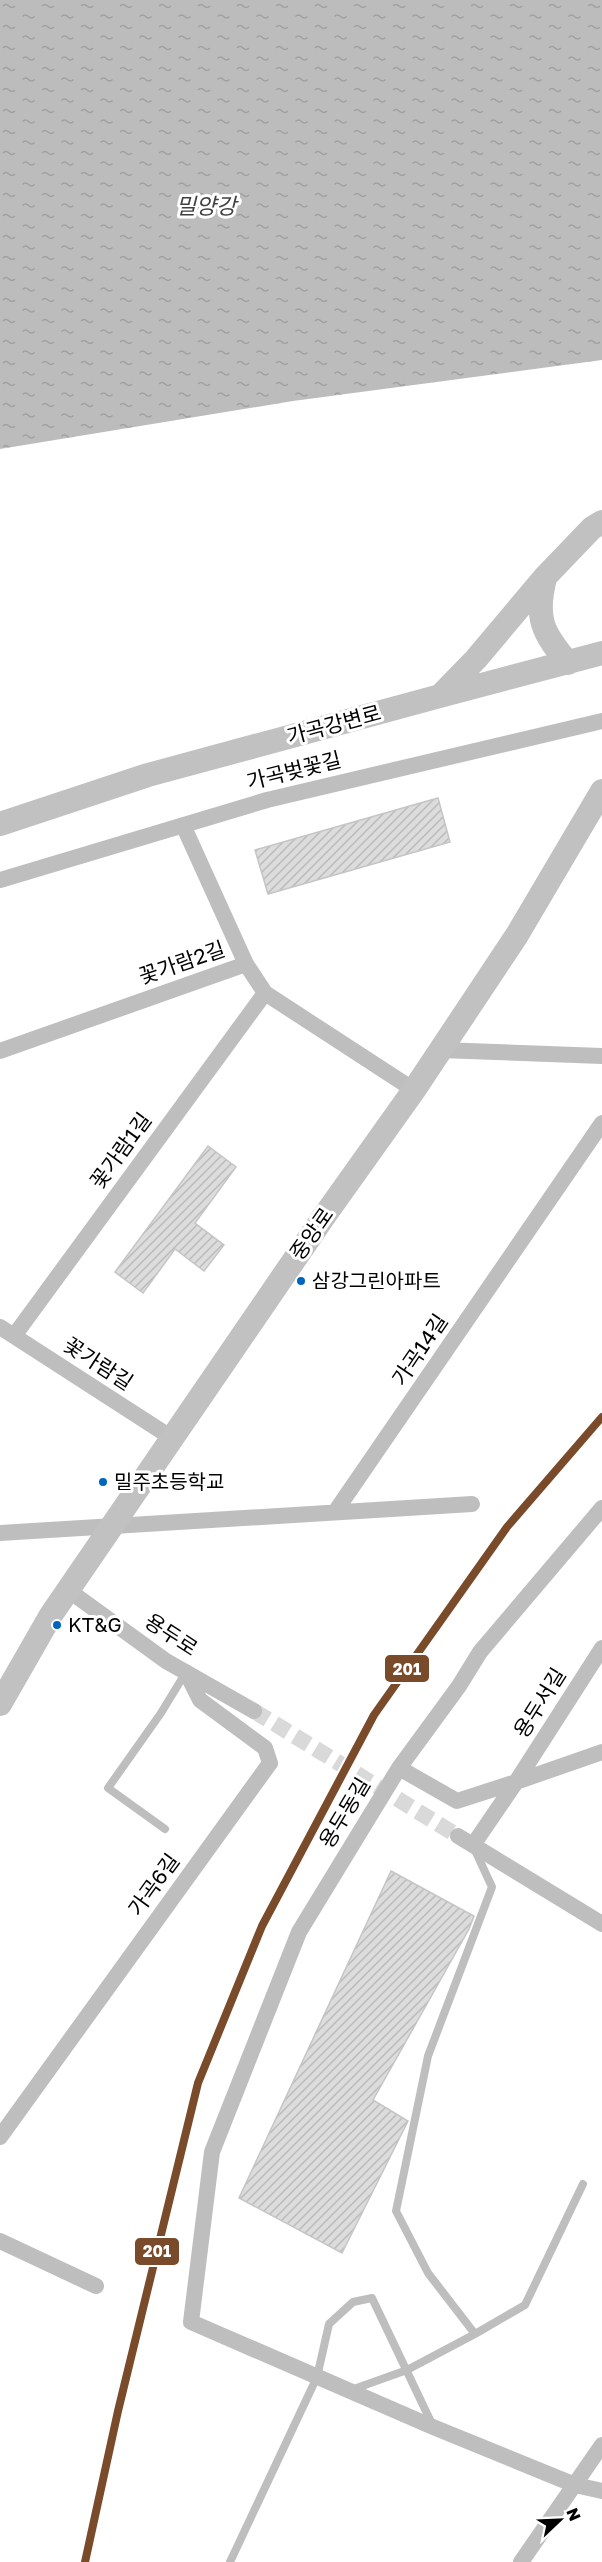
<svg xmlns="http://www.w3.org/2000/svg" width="602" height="2562" font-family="'Golos Text','Noto Sans KR',sans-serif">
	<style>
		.water { fill: url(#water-ripples) }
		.building { fill: url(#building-hatch); stroke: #c5c5c5; stroke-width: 1.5 }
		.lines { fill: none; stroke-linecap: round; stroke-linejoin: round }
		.street-tunnel { stroke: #d9d9d9; stroke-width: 16; stroke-dasharray: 16 8; stroke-linecap: butt }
		.lane { stroke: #bebebe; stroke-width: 8 }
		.street { stroke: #bebebe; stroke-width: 16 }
		.secondary { stroke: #c1c1c1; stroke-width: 24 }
		.rail-1-casing { stroke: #fff; stroke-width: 12 }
		.rail-1 { stroke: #7a4b2a; stroke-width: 8 }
		.bus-dot { fill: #0065bd; stroke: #fff; stroke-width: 2 }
		.labels { text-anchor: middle; stroke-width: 6; stroke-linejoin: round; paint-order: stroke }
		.bus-label { font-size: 20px; fill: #000; stroke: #fff; text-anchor: start }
		.street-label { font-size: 21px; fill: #000; stroke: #fff }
		.water-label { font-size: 22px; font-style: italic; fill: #404040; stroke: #fff }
		.line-badge { stroke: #fff; stroke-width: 2 }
		.badge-label { font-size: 16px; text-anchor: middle; font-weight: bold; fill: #fff }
	</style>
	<defs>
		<pattern id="water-ripples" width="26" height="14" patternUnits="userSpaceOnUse" patternTransform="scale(1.5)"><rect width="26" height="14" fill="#bcbcbc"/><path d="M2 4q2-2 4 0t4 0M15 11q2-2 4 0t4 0" fill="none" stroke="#a0a0a0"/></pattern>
		<pattern id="building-hatch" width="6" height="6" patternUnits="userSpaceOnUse" patternTransform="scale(1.5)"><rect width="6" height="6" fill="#dcdcdc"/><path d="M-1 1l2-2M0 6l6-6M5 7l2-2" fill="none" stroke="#bbb"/></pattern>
	</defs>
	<rect width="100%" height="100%" fill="#fff"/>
	<path class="water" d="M0 0H602V360L293 401 0 449Z"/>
	<path class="building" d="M438 798 450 842 268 894 255 850Z
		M208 1146 236 1167 195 1223 224 1245 204 1271 175 1249 143 1293 115 1272Z
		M391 1871 474 1916 469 1929 373 2100 408 2121 342 2253 239 2198Z"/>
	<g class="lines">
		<path class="street-tunnel" d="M254 1711 458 1836"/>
		<path class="lane" d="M165 1829 108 1788 161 1713 186 1672
			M475 2334 525 2305 583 2184
			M351 2390 407 2370 475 2334 428 2273 396 2211 428 2056 492 1887 474 1848
			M230 2562 317 2377 329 2324 353 2302 372 2298 432 2424"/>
		<path class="street" d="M183 825 246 964 265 993 414 1090
			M0 880 267 800 602 721
			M440 1050 602 1056
			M0 1051 246 964
			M0 1327 172 1438
			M14 1336 265 993
			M602 1508 480 1652 459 1686 399 1768 299 1932 212 2152 191 2322 433 2427 575 2485 602 2491
			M335 1512 602 1123
			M0 1533 472 1504
			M68 1590 166 1661 254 1711
			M399 1768 457 1801 516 1782 602 1648
			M458 1836 602 1924
			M473 1845 516 1782 602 1752
			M0 2137 270 1763 265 1748 200 1700 186 1672
			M0 2241 96 2286
			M521 2562 602 2445"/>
		<path class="secondary" d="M545 578C535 618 542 632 568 663
			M440 696 602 653
			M0 824 148 775 440 696 476 659 545 577 592 528 602 522
			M0 1704 51 1615 325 1215 414 1090 517 935 602 791"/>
		<g class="rail-1-casing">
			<path id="rail-1" d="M85 2562 118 2411 198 2083 262 1926 374 1715 507 1527 602 1417"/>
		</g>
		<use href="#rail-1" class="rail-1"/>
	</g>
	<g class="bus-dot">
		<circle cx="301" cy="1281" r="5"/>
		<circle cx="103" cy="1482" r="5"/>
		<circle cx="57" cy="1625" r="5"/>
	</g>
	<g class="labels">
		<g class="bus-label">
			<text x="312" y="1288">삼강그린아파트</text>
			<text x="114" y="1489">밀주초등학교</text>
			<text x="68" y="1632">KT&amp;G</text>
		</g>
		<g class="street-label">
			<text transform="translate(334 725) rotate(-15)" y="7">가곡강변로</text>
			<text transform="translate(294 771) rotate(-14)" y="7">가곡벚꽃길</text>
			<text transform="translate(182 963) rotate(-19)" y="7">꽃가람2길</text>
			<text transform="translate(121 1151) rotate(-54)" y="7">꽃가람1길</text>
			<text transform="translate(312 1234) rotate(-55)" y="7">중앙로</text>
			<text transform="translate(420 1350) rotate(-56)" y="7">가곡14길</text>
			<text transform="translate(98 1364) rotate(33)" y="7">꽃가람길</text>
			<text transform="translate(171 1635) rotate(33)" y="7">용두로</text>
			<text transform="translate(540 1703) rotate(-58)" y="7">용두서길</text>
			<text transform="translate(345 1813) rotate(-59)" y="7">용두동길</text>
			<text transform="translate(154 1885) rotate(-54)" y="7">가곡6길</text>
		</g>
		<g class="water-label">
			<text x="206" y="214">밀양강</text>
		</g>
	</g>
	<g class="line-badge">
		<rect x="384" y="1654" width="46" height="29" rx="6" fill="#7a4b2a"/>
		<rect x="134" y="2237" width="46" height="29" rx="6" fill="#7a4b2a"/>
	</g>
	<g class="badge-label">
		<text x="407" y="1675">201</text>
		<text x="157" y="2257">201</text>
	</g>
	<g transform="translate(560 2520) rotate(67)" stroke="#ffffff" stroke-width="4.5" paint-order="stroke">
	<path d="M0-4.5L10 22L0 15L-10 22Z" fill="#000000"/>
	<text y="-9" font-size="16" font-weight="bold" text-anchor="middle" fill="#000000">N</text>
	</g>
</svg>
